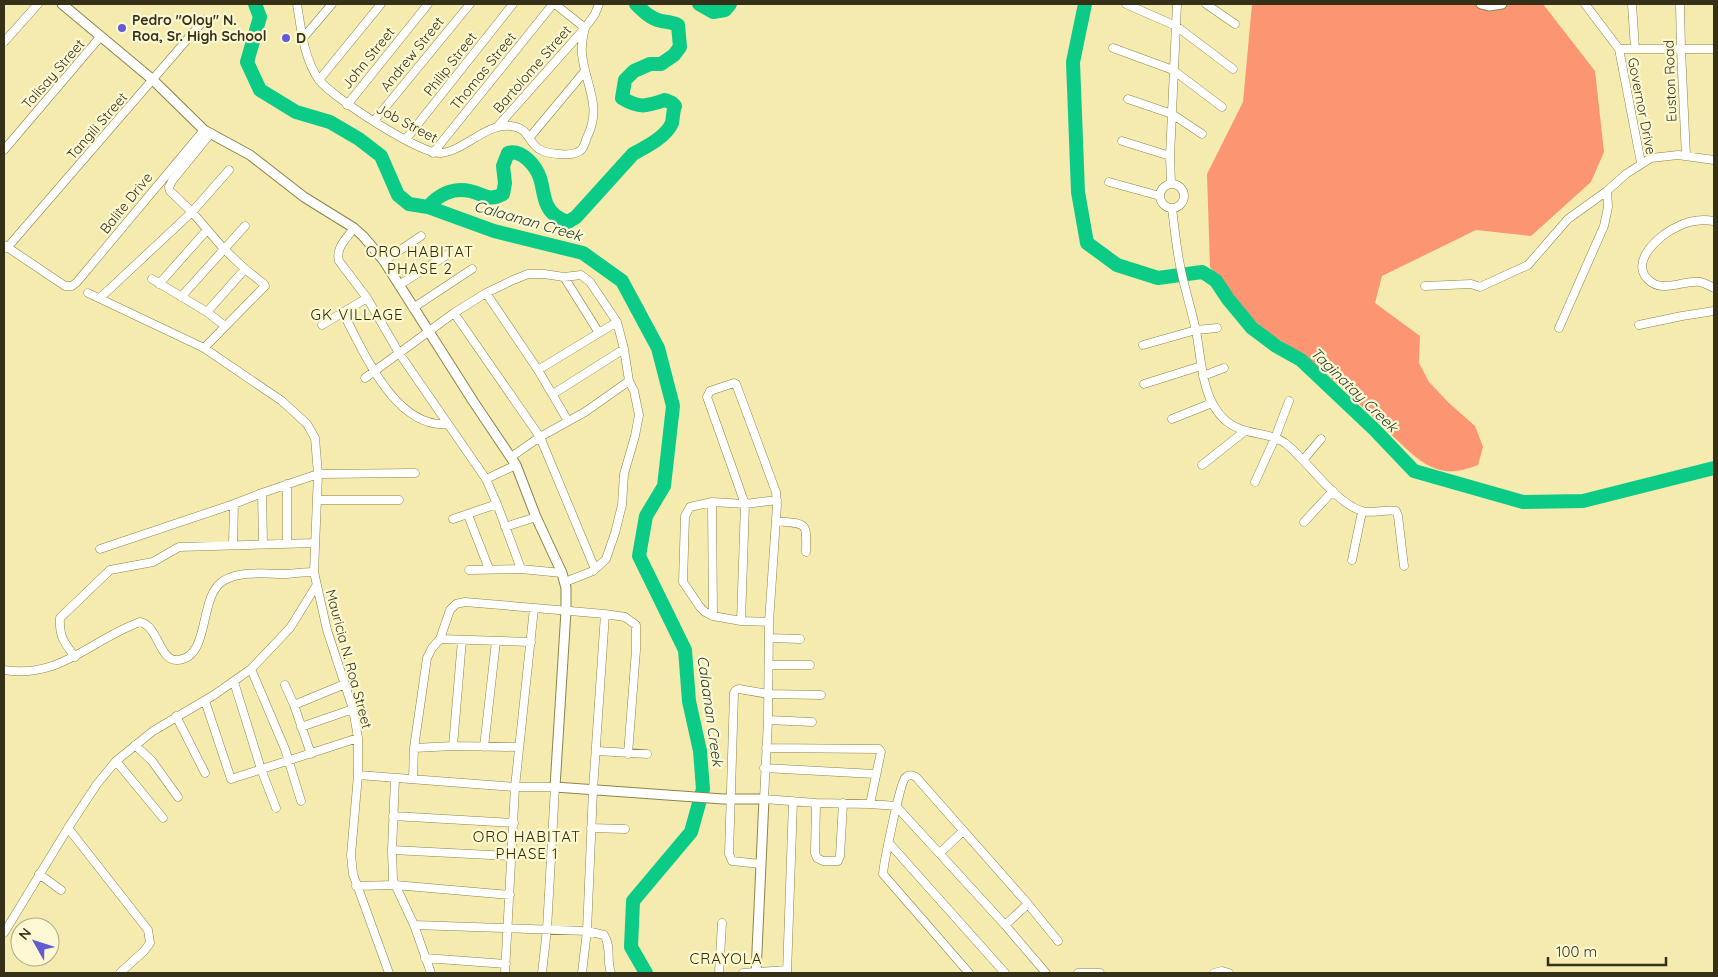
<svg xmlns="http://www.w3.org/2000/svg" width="1718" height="977" font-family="Quicksand,sans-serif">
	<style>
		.forest { fill: #fc9672 }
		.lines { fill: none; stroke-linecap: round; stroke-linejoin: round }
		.river { stroke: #0ccb87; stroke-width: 14 }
		.minor-casing { stroke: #8d844a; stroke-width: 9 }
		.tertiary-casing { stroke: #8d844a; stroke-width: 11 }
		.minor { stroke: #fff; stroke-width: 8 }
		.tertiary { stroke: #fff; stroke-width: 9 }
		.poi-dot { fill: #605cd4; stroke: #fdf8d4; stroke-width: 2 }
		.labels { text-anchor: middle; stroke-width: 4.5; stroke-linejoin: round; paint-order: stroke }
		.poi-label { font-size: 14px; font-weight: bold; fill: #353119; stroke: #fdf8d4; text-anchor: start }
		.street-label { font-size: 14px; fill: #353119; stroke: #fdf8d4 }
		.water-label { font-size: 15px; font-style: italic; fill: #223b2e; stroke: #fdf8d4 }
		.neighbourhood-label { font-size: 15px; letter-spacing: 1px; fill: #342d00; stroke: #fdf8d4 }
	</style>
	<rect width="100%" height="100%" fill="#f5ebaf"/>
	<path class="forest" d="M1252 4H1543L1595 71 1604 152 1591 182 1531 236 1476 230 1382 276 1375 303 1420 336 1419 363 1429 382 1449 403 1475 426 1483 447 1478 465C1464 470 1451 474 1437 469 1421 464 1409 451 1397 440 1369 413 1340 385 1309 360 1290 345 1268 335 1251 317 1236 301 1225 282 1210 267L1207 174 1243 102Z"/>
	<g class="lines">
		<path class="river" d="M255 4 260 17 247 62 260 90 296 112 330 122 359 139 381 156 398 195 409 204 428 207 494 231 583 253 622 281 658 348 673 406 664 486 646 516 639 556 685 650 689 701 700 751 703 789 691 832 633 901 631 947 646 973
			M699 4 713 12 725 10 730 4
			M1085 4 1073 62 1078 192 1087 243 1117 265 1158 278 1202 272 1209 276 1216 281 1228 299 1252 328 1276 346 1301 360 1375 430 1414 471 1523 502 1583 501 1714 468
			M428 207C438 195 453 187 470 191 484 194 488 202 503 194L505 183 503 166 508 153C522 149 536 166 540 178 543 187 543 196 547 205 551 214 559 219 568 222L576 217 633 154C646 147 666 137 672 123 673 118 673 111 675 106L672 103 665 100C647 106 640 109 622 98L625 80 634 71 650 64H661L674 55 680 47 678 25C672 22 668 22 661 21 651 19 643 11 636 4"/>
		<g class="minor-casing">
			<path id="minor" d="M297 4C301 29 304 59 319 80 332 97 421 155 441 153 464 151 488 122 511 126 529 128 527 141 539 149 547 154 575 158 582 149 585 145 586 139 588 135 602 105 585 84 582 54 581 45 583 36 585 28
				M555 4 585 28
				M1126 4 1176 26 1233 69
				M1206 4 1235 24
				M1585 4 1619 49 1641 163
				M1632 4 1635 49
				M1680 4 1681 50 1686 156
				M303 38 332 4
				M4 42 38 4
				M1113 48 1173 70 1222 107
				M1619 49H1714
				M319 80 381 4
				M1128 99 1172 114 1202 134
				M347 105 428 4
				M374 121 470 4
				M498 126 585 28 595 14 599 4
				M530 137 585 71
				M406 139 513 4
				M1122 141 1170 156
				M4 150 101 36
				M433 153 553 4
				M1109 182 1160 196
				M1171 184 1170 156 1177 4
				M1160 196a12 12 0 1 1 24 0a12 12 0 1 1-24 0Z
				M1172 208C1174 225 1176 243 1179 260 1183 284 1191 307 1196 331 1202 361 1201 398 1225 420 1243 436 1268 431 1285 443 1308 461 1335 503 1362 511 1372 514 1385 509 1396 511L1398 516 1404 566
				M1714 221C1702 219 1688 221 1677 227 1660 234 1626 264 1651 282 1665 292 1684 280 1700 282 1705 283 1710 286 1714 288
				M354 228C347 238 335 248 339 261L367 298 399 353 486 479 497 504 521 569
				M4 245 65 286H72L77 282 204 130
				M7 248 204 20
				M384 261 421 236
				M564 277 599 333
				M152 279 207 312 225 326
				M159 284 207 230
				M399 285 447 255
				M1425 286 1471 284 1480 287 1528 265 1568 219 1607 191 1626 174 1651 158 1678 155 1714 160
				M88 293 204 348 282 401 307 424 315 438 318 474 314 572 327 630 353 709 358 738V775L351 855 353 874 389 973
				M486 293 538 370 568 421
				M181 297 245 226
				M100 298 192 212 229 170
				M413 308 472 269
				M207 312 245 269
				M343 313C364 352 395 429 448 424
				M454 313 540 437 595 569
				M322 325 367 298
				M1639 325 1682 316 1714 311
				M1559 328 1604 226 1608 207 1607 191
				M1143 345 1196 330 1217 328
				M204 348 265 286 264 284 245 269 224 249 192 212 170 191 169 187 172 181 211 133
				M538 370 617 322
				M1203 376 1224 368
				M365 378 454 313 486 293 513 280 528 274H544L564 277 581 275 590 282 617 322 624 349 629 381 634 391 639 415 635 436 624 474 622 505 615 533 606 559 593 571 565 582
				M1144 384 1201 366
				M553 394 624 349
				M1172 419 1212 403
				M511 457 540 437 585 412 629 381
				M1304 459 1321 439
				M1202 465 1245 431
				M486 479 516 465
				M1255 482 1275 438 1289 401
				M287 484V544
				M262 493 263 544
				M318 500H399
				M712 502 713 616
				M468 515 489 569
				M453 519 497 504
				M776 521C807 524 807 521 806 552
				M1304 522 1333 491
				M505 527 536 517
				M233 544 234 504
				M100 549 234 504 262 493 318 474 415 473
				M1352 560 1362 512
				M469 570 521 569 562 573
				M741 621 745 504 707 397 710 391 734 383 736 384 776 492 777 505 769 622 768 720 764 799 816 803 870 804 896 806 1005 925 1046 973
				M769 622 741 621 713 616 705 612 700 607 683 582 685 516 690 507 712 502 745 504 777 500
				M769 638 800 639
				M440 639 531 642
				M75 657C64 642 59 637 60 618L110 570 153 562 179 547 315 543
				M770 665H810
				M251 669 285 749 301 801
				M4 670C61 679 92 639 140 622 159 626 159 662 178 660 211 657 198 597 223 581 241 570 267 574 287 574 296 573 305 572 314 572
				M234 682 261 769 276 808
				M285 685 294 705 311 754
				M205 701 231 779 358 738
				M294 705 345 684
				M176 716 205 773
				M768 720 812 722
				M301 727 353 709
				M135 745 152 761 178 797
				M453 746 462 640
				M484 747 496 641
				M414 748 453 746 518 747
				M766 748 879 749 881 752 870 804
				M597 751 647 754
				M116 761 163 818
				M764 768 875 774
				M358 775 515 787H555L547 929 542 973
				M395 779 392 850 393 880 414 925 431 973
				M413 779 414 748 427 658 432 648 440 639 450 610 456 604 465 602 605 614 625 617 636 625V650L628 754
				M816 803 815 853 817 858 823 861H838L840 856 843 803
				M393 816 514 823
				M68 828 148 930 150 943 144 951 120 973
				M591 828 625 829
				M889 843 1005 973
				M392 850 512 856
				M940 853 963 831
				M761 864 732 861 729 854 734 693 736 690 739 689 768 694 821 695
				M39 874 61 890
				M356 886 395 885 510 895
				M414 925 587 931 604 935C612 947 606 960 611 973
				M1005 925 1028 904
				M4 933 68 828 97 784 116 761 153 731 214 695 251 669 290 628 316 586
				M425 958 506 964
				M505 973 515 787 534 608
				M582 973 587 931 593 790 605 614
				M719 973 722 923
				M743 973 787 970
				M787 973 793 801
				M969 973 883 874C884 861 900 784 905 778 909 774 912 775 916 777L1028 904 1058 941
				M1078 973H1100
				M1214 973 1222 971 1229 973"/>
		</g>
		<g class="tertiary-casing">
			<path id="tertiary" d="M62 4 153 80 204 130 250 155 304 197 354 228 363 236 384 261 473 401 516 465 536 517 562 573 566 588V611L555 787 723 799H764L756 973
				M1481 4 1489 6 1502 4"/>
		</g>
		<use href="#minor" class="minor"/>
		<use href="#tertiary" class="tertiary"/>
	</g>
	<g class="poi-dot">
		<circle cx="122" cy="28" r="5"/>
		<circle cx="286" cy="38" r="5"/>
	</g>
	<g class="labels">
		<g class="poi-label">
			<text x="132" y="25">Pedro "Oloy" N.<tspan x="132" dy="16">Roa, Sr. High School</tspan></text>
			<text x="296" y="43">D</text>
		</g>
		<g class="street-label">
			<text transform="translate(412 54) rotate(-51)" y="5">Andrew Street</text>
			<text transform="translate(368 58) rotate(-51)" y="5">John Street</text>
			<text transform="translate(450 64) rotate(-52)" y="5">Philip Street</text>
			<text transform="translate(532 69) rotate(-49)" y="5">Bartolome Street</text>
			<text transform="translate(483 71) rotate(-51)" y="5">Thomas Street</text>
			<text transform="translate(53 74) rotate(-49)" y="5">Talisay Street</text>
			<text transform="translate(1670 81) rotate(-92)" y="5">Euston Road</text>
			<text transform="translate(1642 106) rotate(79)" y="5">Governor Drive</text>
			<text transform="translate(407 123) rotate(28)" y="5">Job Street</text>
			<text transform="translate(97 126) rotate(-49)" y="5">Tangili Street</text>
			<text transform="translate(126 203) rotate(-51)" y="5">Balite Drive</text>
			<text transform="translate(349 659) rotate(75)" y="5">Mauricia N. Roa Street</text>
		</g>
		<g class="water-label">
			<text transform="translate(528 221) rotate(16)" y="5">Calaanan Creek</text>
			<text transform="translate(1354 390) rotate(44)" y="5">Taginatay Creek</text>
			<text transform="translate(710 711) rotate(82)" y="5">Calaanan Creek</text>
		</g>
		<g class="neighbourhood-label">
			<text x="420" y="257">ORO HABITAT<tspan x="420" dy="17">PHASE 2</tspan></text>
			<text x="357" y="320">GK VILLAGE</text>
			<text x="527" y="842">ORO HABITAT<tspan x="527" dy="17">PHASE 1</tspan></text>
			<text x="726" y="964">CRAYOLA</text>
		</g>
	</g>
	<rect width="1718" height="977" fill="none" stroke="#353119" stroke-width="10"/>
	<g transform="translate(35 942) rotate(309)"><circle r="24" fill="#fdf8d4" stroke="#ada889"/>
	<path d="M0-4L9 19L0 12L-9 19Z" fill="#605cd4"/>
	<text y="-8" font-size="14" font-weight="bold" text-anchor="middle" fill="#353119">N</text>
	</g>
	<path d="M1548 957v8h118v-8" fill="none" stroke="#353119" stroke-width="2.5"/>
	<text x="1556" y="957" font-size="15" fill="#353119" stroke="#fdf8d4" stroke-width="4" paint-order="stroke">100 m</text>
</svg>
